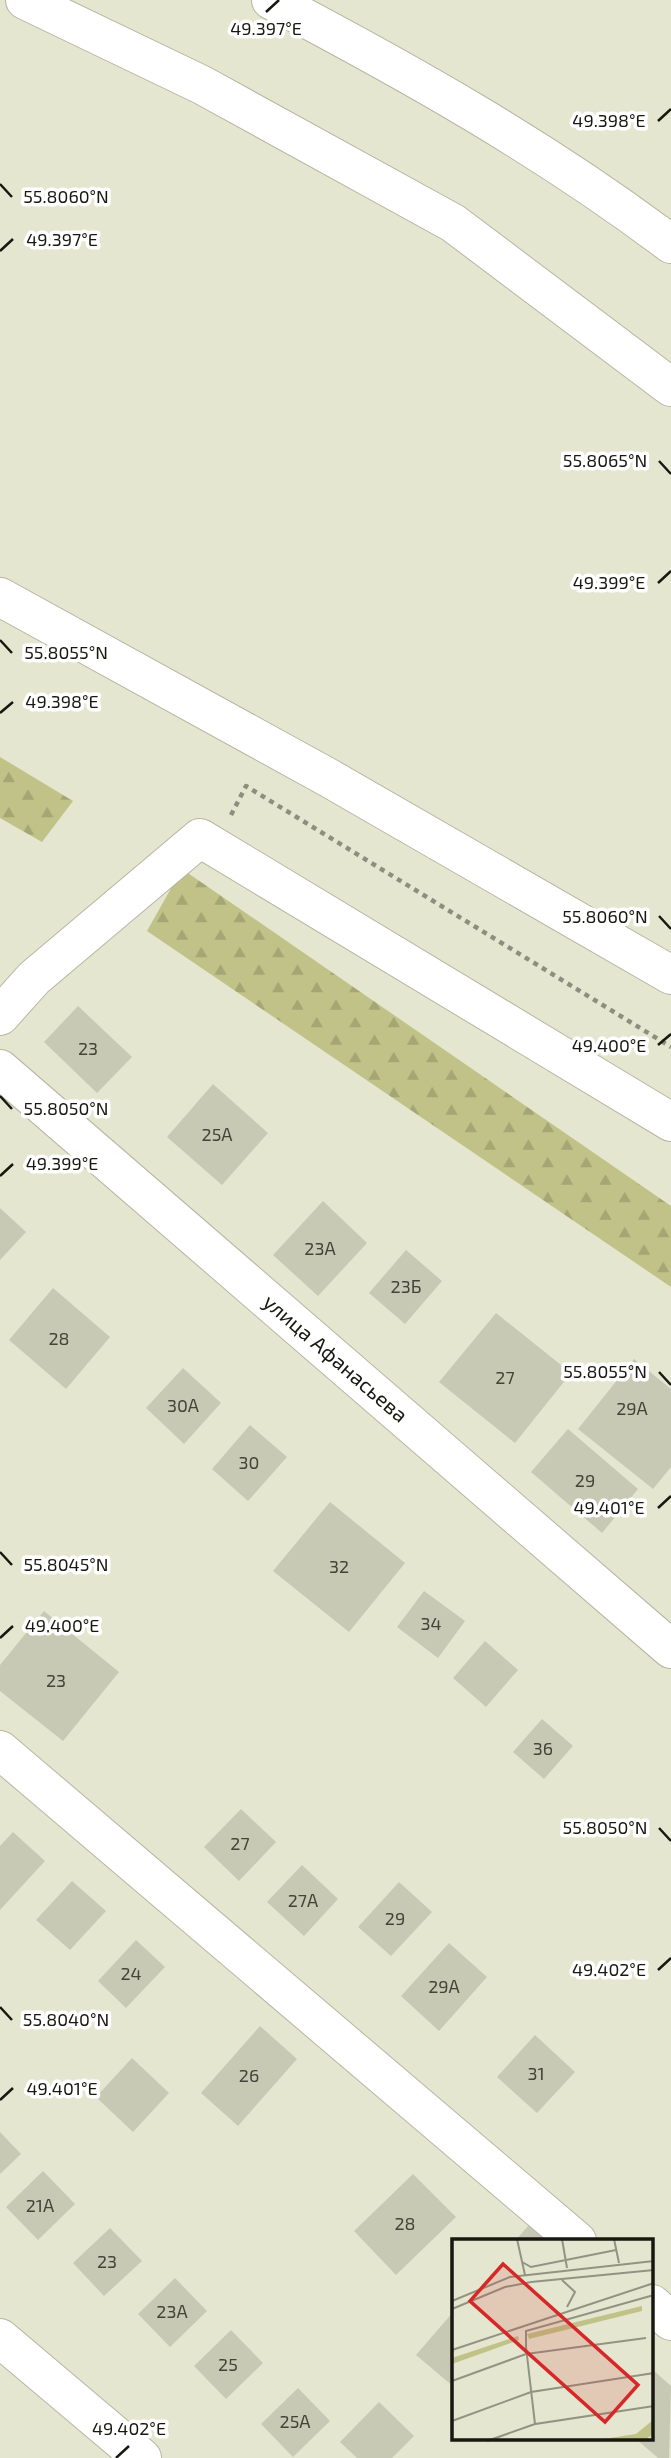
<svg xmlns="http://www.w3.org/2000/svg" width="671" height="2458" font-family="'Exo 2',sans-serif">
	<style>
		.forest { fill: url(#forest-firs) }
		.building { fill: #c8c9b4 }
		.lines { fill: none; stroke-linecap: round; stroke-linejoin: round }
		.minor-casing { stroke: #b6b7a2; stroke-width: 40 }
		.secondary-casing { stroke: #b6b7a2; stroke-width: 40 }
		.path { stroke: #8d8e7e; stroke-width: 4.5; stroke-dasharray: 5 5; stroke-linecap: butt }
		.minor { stroke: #fff; stroke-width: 38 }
		.secondary { stroke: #fff; stroke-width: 38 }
		.ticks { fill: none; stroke: #171810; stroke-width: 2.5 }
		.labels { text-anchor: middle; stroke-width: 7; stroke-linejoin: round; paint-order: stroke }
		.number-label { font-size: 18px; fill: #434439 }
		.street-label { font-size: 21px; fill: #171810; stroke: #fff }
		.inset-road { fill: none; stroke: #929483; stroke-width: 2 }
		.view { fill: #d62828; fill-opacity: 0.15; stroke: #d62828; stroke-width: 3.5 }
		.inset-edge { fill: none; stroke: #171810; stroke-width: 3.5 }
		.ticks-label { font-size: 18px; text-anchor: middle; fill: #171810; stroke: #fff; stroke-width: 7; stroke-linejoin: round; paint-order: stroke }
	</style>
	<defs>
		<pattern id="forest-firs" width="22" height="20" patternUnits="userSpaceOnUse" patternTransform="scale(1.75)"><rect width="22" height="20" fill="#c0c287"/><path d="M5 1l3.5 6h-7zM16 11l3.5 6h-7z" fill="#a4a674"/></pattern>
	</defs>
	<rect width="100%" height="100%" fill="#e4e6cf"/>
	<path class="forest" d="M0 757 73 801 42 842 0 818Z
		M182 869 671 1206V1287L147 931Z"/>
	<path class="building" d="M78 1006 132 1057 97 1093 44 1042Z
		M213 1084 268 1133 222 1185 167 1137Z
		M323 1201 367 1243 318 1296 273 1255Z
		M0 1208 26 1232 0 1260Z
		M406 1250 442 1281 405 1324 369 1293Z
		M53 1288 110 1337 66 1389 9 1340Z
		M496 1313 571 1373 515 1443 439 1382Z
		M634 1359 671 1389V1467L653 1489 578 1429Z
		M183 1368 221 1403 184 1444 146 1408Z
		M250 1425 287 1457 248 1501 212 1469Z
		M568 1429 638 1489 602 1533 531 1472Z
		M330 1502 405 1563 349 1632 273 1571Z
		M424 1591 465 1621 438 1658 397 1627Z
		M44 1611 119 1672 63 1741 0 1691V1665Z
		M485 1641 518 1670 486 1707 453 1678Z
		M542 1719 573 1746 544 1779 513 1752Z
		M241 1809 276 1842 239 1881 204 1847Z
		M13 1832 45 1861 0 1910V1846Z
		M302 1865 338 1899 304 1936 267 1902Z
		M72 1881 106 1911 70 1950 36 1920Z
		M399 1882 432 1912 391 1956 358 1927Z
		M136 1940 165 1967 126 2008 98 1981Z
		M449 1943 487 1977 439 2031 401 1996Z
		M260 2026 297 2059 238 2126 201 2093Z
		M535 2035 575 2072 537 2113 497 2077Z
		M132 2058 169 2093 133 2132 96 2097Z
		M0 2132 21 2154 0 2174Z
		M43 2171 75 2204 38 2240 6 2207Z
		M413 2174 456 2217 396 2275 354 2231Z
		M529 2225 546 2241H515Z
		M110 2228 142 2261 104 2296 73 2263Z
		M175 2278 207 2311 170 2347 138 2314Z
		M454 2311V2387L416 2355Z
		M231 2330 263 2363 226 2399 194 2366Z
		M652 2369 671 2386 669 2458H658L636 2439H652Z
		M298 2388 330 2421 293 2457 261 2424Z
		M379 2402 414 2436 392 2458H357L340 2442Z"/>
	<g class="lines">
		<g class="minor-casing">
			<g id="minor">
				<path d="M271 0C410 73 545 149 671 244"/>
				<path d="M0 1016 34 978 200 838 671 1122"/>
				<path id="s1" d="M0 1069 671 1649"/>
				<path d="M0 1750 577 2241"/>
				<path d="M652 2304 671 2321"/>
				<path d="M0 2338 142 2458"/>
			</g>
		</g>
		<g class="secondary-casing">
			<path id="secondary" d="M25 0 202 85 453 223 671 387
				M0 597 329 778 671 975"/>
		</g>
		<path class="path" d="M231 815 246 786 671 1047"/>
		<use href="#minor" class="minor"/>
		<use href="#secondary" class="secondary"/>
	</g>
	<path class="ticks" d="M266 12 279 0M658 121 671 109M0 184 12 197M0 251 13 239M659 461 671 474M658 583 671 571M0 640 12 653M0 713 13 702M659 916 671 929M658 1045 671 1034M0 1096 12 1109M0 1176 13 1164M659 1372 671 1385M658 1508 671 1496M0 1552 12 1565M0 1638 13 1626M659 1828 671 1841M658 1970 671 1958M0 2007 12 2020M0 2100 13 2088M116 2458 129 2446"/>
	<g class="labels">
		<g class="number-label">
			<text x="88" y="1055">23</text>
			<text x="217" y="1141">25А</text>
			<text x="320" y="1255">23А</text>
			<text x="406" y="1293">23Б</text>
			<text x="59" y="1345">28</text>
			<text x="505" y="1384">27</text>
			<text x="183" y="1412">30А</text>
			<text x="632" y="1415">29А</text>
			<text x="249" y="1469">30</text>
			<text x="585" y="1487">29</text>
			<text x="339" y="1573">32</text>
			<text x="431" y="1630">34</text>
			<text x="56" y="1687">23</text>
			<text x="543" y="1755">36</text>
			<text x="240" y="1850">27</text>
			<text x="303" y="1907">27А</text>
			<text x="395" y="1925">29</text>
			<text x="131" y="1980">24</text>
			<text x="444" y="1993">29А</text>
			<text x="536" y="2080">31</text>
			<text x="249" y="2082">26</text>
			<text x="40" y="2212">21А</text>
			<text x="405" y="2230">28</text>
			<text x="107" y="2268">23</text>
			<text x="172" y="2318">23А</text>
			<text x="228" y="2371">25</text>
			<text x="295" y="2428">25А</text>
		</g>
		<g class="street-label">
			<text dy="7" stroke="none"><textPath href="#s1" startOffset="443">улица Афанасьева</textPath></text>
		</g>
	</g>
	<g transform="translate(452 2239)">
		<rect width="201" height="201" fill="#e4e6cf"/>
		<path d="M190 67V72L77 100 75 95ZM66 97 67 101 0 125V119ZM201 181V195L193 201H145L184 195Z" fill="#c0c287"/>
		<path class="inset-road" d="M65 0 73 36M110 0 115 29M162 0 167 24M70 23 79 28 164 11M110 41 123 53 115 68M202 56 74 92V108L83 185 202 167M0 62 58 38 202 22M0 70 53 48 79 43 202 31M0 111 202 44M0 142 74 115 194 99M0 182 79 153 202 134M35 202 83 185"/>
		<path class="view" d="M51 25 186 146 153 183 18 62Z"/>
		<rect width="201" height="201" class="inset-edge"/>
	</g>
	<g class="ticks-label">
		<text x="266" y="35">49.397°E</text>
		<text x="609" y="127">49.398°E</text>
		<text x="66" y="203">55.8060°N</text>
		<text x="62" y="246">49.397°E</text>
		<text x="605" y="467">55.8065°N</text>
		<text x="609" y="589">49.399°E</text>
		<text x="66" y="659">55.8055°N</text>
		<text x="62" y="708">49.398°E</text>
		<text x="605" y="923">55.8060°N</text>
		<text x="609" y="1052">49.400°E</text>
		<text x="66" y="1115">55.8050°N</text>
		<text x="62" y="1170">49.399°E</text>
		<text x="605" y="1378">55.8055°N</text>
		<text x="609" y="1514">49.401°E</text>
		<text x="66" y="1571">55.8045°N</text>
		<text x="62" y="1632">49.400°E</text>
		<text x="605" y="1834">55.8050°N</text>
		<text x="609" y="1976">49.402°E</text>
		<text x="66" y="2026">55.8040°N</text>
		<text x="62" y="2095">49.401°E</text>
		<text x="129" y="2435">49.402°E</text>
	</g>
</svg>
